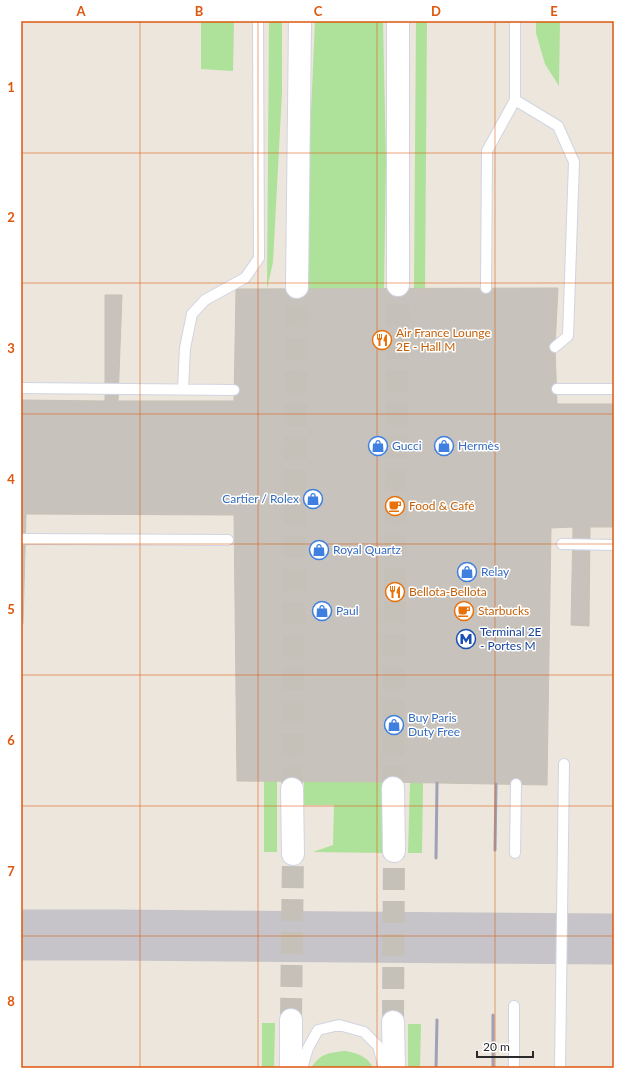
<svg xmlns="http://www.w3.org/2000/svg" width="635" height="1089" font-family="Lato,sans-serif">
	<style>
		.green { fill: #aee199 }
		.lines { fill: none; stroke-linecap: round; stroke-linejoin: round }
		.taxiway { stroke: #c6c4c8; stroke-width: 51 }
		.building { fill: #c7c3bc; stroke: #c7c2b6 }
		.secondary-tunnel { stroke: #c5c0b8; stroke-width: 22; stroke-dasharray: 22 11; stroke-linecap: butt }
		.service-casing { stroke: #d1d4e2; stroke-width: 12 }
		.secondary-casing { stroke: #d1d4e2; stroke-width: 24 }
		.service { stroke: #fff; stroke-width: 10 }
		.secondary { stroke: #fff; stroke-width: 22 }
		.rail { stroke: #9fa1b4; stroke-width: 3 }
		.grid { fill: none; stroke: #de570e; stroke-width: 1; stroke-opacity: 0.55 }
		.labels { text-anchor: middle; stroke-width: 3; stroke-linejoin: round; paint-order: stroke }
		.food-label { font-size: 12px; fill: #c56008; stroke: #fff; text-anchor: start }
		.shop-label { font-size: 12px; fill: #366cbe; stroke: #fff; text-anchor: start }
		.transit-label { font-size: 12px; fill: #164399; stroke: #fff; text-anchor: start }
		.neatline { fill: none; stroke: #de570e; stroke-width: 1.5 }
		.grid-label { font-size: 13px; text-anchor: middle; font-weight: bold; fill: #de570e }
	</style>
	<rect width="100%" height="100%" fill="#ece6dc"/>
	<path class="green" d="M201 21H234L233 71 201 69Z
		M269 21H282V92L273 262 267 289Z
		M315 21H383L386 163 384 288 307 289 309 159Z
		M416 21H427L425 288H414Z
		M536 21H560L559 86 545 64 536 33Z
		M264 781H277V852H264Z
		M304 781 384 782V853L313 852 333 845 334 805H304Z
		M410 783H423L422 853H408Z
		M262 1023H275L274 1068H262Z
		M408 1024H421L420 1068H408Z
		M345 1051C356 1053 368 1056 373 1068H311C321 1053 328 1053 345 1051Z"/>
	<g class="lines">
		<path class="taxiway" d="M21 935H112L614 939"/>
	</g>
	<path class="building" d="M558 288 555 347 557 404H614V527H590L589 626 571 625 573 527 551 528 547 785 384 782 237 781 234 515 26 514 23 624H21V400L105 401V295H122L118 401H234L236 289Z"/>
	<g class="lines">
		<path class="secondary-tunnel" d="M393 788 398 285
			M292 789 297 287
			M291 1020 293 854
			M393 1022 394 851"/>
		<g class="service-casing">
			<path id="service" d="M515 100 558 126 574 162 568 336 555 347
				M486 288 487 151 515 100V21
				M21 388 234 390
				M183 389 185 348 192 314 205 300 245 278 259 258 258 21
				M557 389H614
				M21 539 228 540
				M562 544 614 545
				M515 853 516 784
				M302 1068 308 1048 318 1030 339 1025 364 1032 378 1046 384 1068
				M514 1068V1006
				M560 1068 564 764"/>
		</g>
		<g class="secondary-casing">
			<path id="secondary" d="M398 21V285
				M297 287 300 21
				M393 788 394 851
				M292 789 293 854
				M393 1022 394 1068
				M291 1068V1020"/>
		</g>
		<use href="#service" class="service"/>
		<use href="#secondary" class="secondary"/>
		<path class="rail" d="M495 850 496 784
			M436 858 437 783
			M436 1068 437 1020
			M493 1068V1015"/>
	</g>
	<path class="grid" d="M140 21V1068M258 21V1068M377 21V1068M495 21V1068M21 153H614M21 283H614M21 414H614M21 544H614M21 675H614M21 806H614M21 936H614"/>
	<defs>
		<g id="restaurant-ring" transform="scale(1)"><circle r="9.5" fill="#fff" stroke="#e8710a" stroke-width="1.5"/><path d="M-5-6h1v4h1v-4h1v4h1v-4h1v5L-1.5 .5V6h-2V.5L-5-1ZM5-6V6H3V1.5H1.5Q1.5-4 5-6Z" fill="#e8710a"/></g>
		<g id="shop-ring" transform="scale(1)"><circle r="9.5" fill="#fff" stroke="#3f7fe0" stroke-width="1.5"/><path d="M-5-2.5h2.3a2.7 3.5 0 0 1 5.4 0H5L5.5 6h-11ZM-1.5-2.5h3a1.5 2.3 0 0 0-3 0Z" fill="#3f7fe0"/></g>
		<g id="cafe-ring" transform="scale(1)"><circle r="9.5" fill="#fff" stroke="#e8710a" stroke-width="1.5"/><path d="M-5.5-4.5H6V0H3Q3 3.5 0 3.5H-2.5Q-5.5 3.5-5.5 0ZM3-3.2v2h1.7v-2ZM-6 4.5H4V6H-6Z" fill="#e8710a"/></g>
		<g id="metro-ring" transform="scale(1)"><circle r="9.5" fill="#fff" stroke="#1a4fb4" stroke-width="1.5"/><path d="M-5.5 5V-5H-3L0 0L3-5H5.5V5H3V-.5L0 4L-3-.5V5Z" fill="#1a4fb4"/></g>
	</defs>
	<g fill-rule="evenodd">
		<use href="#restaurant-ring" x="382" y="340"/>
		<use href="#shop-ring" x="378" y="446"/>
		<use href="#shop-ring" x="444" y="446"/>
		<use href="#shop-ring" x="313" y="499"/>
		<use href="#cafe-ring" x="395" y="506"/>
		<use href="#shop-ring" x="319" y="550"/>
		<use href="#shop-ring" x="467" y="572"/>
		<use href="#restaurant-ring" x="395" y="592"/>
		<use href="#shop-ring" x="322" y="611"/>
		<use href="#cafe-ring" x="464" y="611"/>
		<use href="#metro-ring" x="466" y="639"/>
		<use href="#shop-ring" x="394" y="725"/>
	</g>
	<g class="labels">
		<g class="food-label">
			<text x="396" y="337">Air France Lounge<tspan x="396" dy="14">2E - Hall M</tspan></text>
			<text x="409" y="510">Food &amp; Café</text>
			<text x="409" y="596">Bellota-Bellota</text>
			<text x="478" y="615">Starbucks</text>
		</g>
		<g class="shop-label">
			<text x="392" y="450">Gucci</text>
			<text x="458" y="450">Hermès</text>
			<text x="299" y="503" text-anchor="end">Cartier / Rolex</text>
			<text x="333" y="554">Royal Quartz</text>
			<text x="481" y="576">Relay</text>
			<text x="336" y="615">Paul</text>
			<text x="408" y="722">Buy Paris<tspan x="408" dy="14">Duty Free</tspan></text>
		</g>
		<g class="transit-label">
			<text x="480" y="636">Terminal 2E<tspan x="480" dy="14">- Portes M</tspan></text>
		</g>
	</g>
	<rect width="635" height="1089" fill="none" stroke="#ffffff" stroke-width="44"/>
	<path d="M477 1051v6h56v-6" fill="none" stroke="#2a2a2a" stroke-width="2"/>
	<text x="483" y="1051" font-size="12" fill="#2a2a2a" stroke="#ffffff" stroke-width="3" paint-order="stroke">20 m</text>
	<rect x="22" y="22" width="591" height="1045" class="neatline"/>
	<g class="grid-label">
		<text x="81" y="16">A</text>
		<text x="199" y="16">B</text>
		<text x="318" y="16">C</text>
		<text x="436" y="16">D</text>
		<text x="554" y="16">E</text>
		<text x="11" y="92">1</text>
		<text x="11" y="222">2</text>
		<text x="11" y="353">3</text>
		<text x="11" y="484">4</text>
		<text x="11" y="614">5</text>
		<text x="11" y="745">6</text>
		<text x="11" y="876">7</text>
		<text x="11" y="1006">8</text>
	</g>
</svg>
